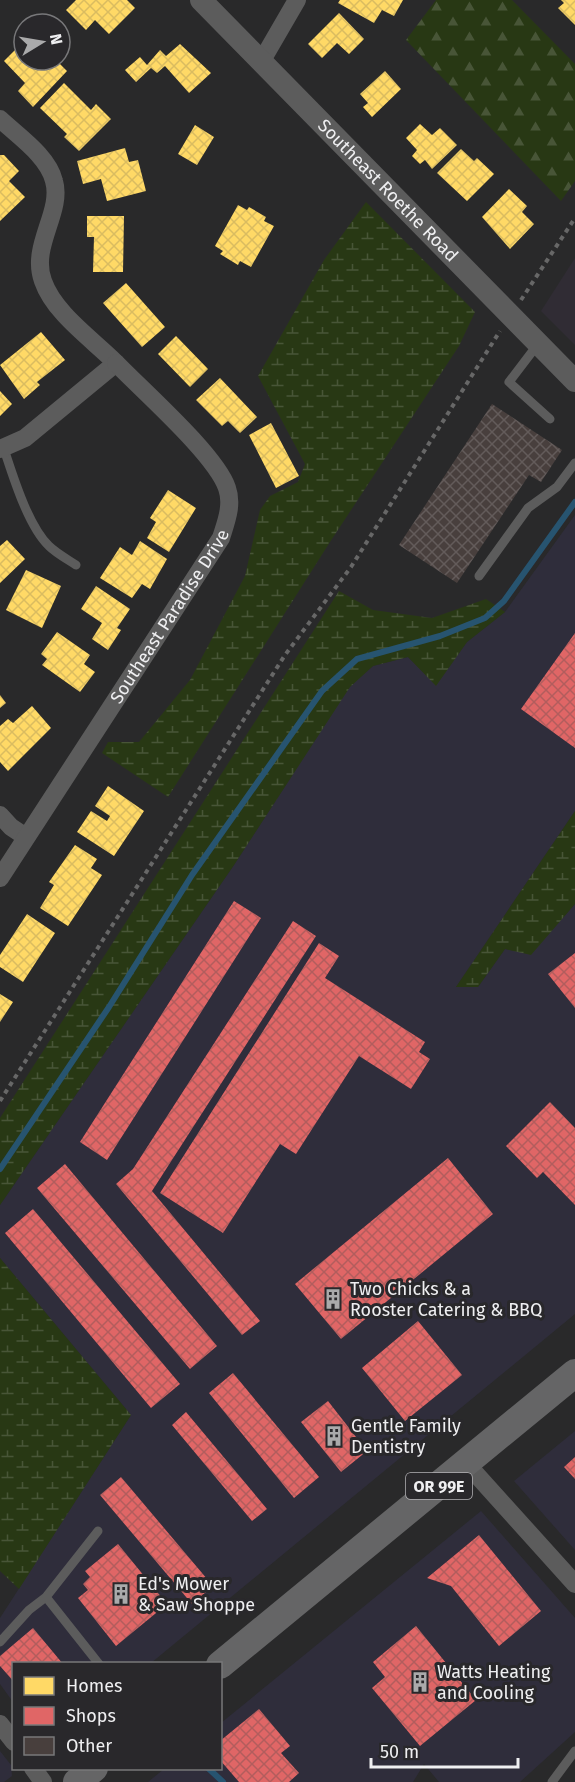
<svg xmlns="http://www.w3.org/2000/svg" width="575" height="1782" font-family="'Fira Sans',sans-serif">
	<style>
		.commercial { fill: #2f2d3b }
		.built { fill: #302c34 }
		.forest { fill: url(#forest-firs) }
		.wetland { fill: url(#wetland-marsh) }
		.homes { fill: url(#homes-cross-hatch) }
		.shops { fill: url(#shops-cross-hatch) }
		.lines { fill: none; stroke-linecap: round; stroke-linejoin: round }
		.stream { stroke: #275470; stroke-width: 6 }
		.building { fill: url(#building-cross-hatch) }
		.path { stroke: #676767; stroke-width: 4; stroke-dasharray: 4.5 4.5; stroke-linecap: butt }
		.service { stroke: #5c5c5c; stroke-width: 9 }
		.minor { stroke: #5c5c5c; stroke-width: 18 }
		.tertiary { stroke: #5c5c5c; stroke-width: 22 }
		.primary { stroke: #656566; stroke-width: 28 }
		.labels { text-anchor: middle; stroke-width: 6; stroke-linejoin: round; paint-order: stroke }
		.shield { fill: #29282b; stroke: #b4b3b6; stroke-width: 1.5 }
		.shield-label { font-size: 16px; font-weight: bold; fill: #efeff1 }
		.street-label { font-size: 18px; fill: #efeff1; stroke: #29282b }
		.poi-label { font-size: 18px; fill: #efeff1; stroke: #29282b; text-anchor: start }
	</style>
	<defs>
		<pattern id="forest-firs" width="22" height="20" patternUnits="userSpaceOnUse" patternTransform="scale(1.5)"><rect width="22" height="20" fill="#283814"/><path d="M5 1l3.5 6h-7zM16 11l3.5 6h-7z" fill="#485537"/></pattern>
		<pattern id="wetland-marsh" width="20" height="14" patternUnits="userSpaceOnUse" patternTransform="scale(1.5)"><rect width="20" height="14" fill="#283814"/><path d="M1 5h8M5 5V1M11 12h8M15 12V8" fill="none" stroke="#485537"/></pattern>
		<pattern id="homes-cross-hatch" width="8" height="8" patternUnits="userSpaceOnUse" patternTransform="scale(1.5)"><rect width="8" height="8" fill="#ffd966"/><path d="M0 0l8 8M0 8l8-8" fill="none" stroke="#dabc60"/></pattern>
		<pattern id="shops-cross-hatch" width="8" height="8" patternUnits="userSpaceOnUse" patternTransform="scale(1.5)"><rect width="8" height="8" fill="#e06666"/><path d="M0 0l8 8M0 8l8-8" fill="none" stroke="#b25d5d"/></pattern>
		<pattern id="building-cross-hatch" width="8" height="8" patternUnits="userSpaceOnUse" patternTransform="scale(1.5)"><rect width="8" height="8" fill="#483f3d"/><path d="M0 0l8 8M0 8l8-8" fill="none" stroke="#635b5a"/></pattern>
	</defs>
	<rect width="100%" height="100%" fill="#29292a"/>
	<path class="commercial" d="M575 515V811L456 987H478L505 949 531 954 575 904V1314L151 1663 14 1664 13 1702 0 1684V1618L131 1415 0 1258V1205L234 865 350 686 373 666 408 657 436 685 467 642 505 612Z
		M575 1431V1550L514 1481Z
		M481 1511 575 1618V1732L520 1782H439L424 1764 413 1782H148L164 1769 220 1768 221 1723Z
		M0 1751 11 1765 12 1776 4 1782H0Z"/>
	<path class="built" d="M575 258V345L541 311Z"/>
	<path class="forest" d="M436 0H512L575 64V181L561 201 406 40Z"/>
	<path class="wetland" d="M366 202 475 312 459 346 330 542 168 797 102 753 108 742H139L190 680 245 576 260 510 270 496 298 482 305 464 258 376 324 260Z
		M339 591 373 610 432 618 486 599 505 612 467 642 436 686 408 657 373 666 350 687 234 865 0 1205V1118Z
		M575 811V904L531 955 505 949 478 987H456Z
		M0 1258 131 1415 19 1589 0 1571Z"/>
	<path class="homes" d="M76 0H127L135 8 109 34 95 20 86 30 66 10Z
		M340 0H403L394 16 382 10 374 23 338 3Z
		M561 0H575V25L558 8 564 3Z
		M339 13 364 39 349 54 337 43 322 58 308 44Z
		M24 41V60H45L51 67 57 61 67 71 33 107 18 91 25 83 4 61Z
		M180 44 211 73 189 93 165 66 157 73 151 68 136 82 125 70 140 57 147 65 160 50 166 56Z
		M385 71 401 89 372 117 363 107 368 103 360 94Z
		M64 83 91 110 96 104 111 119 79 151 64 137 67 134 40 108Z
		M420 124 432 135 440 128 457 145 432 169 425 160 420 164 412 156 417 150 406 138Z
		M195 125 214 137 197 165 178 154Z
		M125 148 129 162 138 160 146 191 107 201 101 179 83 184 77 161Z
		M461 149 474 161 477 158 494 174 467 201 437 173Z
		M0 155H4L19 171 9 181 25 197 0 221Z
		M509 189 527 206 522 212 534 224 510 249 482 217Z
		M238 205 247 210 249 207 266 217 264 221 274 226 251 267 240 261 238 265 220 254 223 251 215 246Z
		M87 216H124L123 272H93L94 237H87Z
		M126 283 165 327 142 347 103 303Z
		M41 332 65 360 37 382 40 385 24 399 0 365Z
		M176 336 208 369 190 387 158 354Z
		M220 378 257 417 240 433 228 421 222 426 196 400Z
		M0 391 12 404 0 416Z
		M271 423 299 476 276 488 249 435Z
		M168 490 196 508 169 552 147 538 156 522 150 518Z
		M7 540 25 559 0 583V546Z
		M140 541 167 559 150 589 142 584 132 598 100 578 120 547 132 555Z
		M26 570 61 586 42 628 6 610Z
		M96 586 130 609 117 628 121 630 108 650 92 639 102 623 81 609Z
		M57 632 90 655 84 664 95 672 80 692 42 665 47 659 41 654Z
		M0 695 6 703 0 708Z
		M32 706 51 728 8 771 0 762V726L8 719 13 723Z
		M108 786 144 811 114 856 77 832 91 811 107 821 110 816 95 806Z
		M75 845 97 859 91 868 102 875 68 926 40 908 54 885 49 882Z
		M27 914 55 933 23 982 0 967V955Z
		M0 994 13 1002 0 1022Z"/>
	<path class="shops" d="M575 633V748L521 709Z
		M234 901 261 918 107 1160 80 1142Z
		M293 921 316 936 152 1191 260 1321 242 1335 116 1184 133 1169Z
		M319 943 339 956 325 978 425 1042 419 1052 430 1059 411 1089 359 1056 296 1154 280 1144 223 1233 160 1193Z
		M575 953V1008L548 974Z
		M550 1102 575 1128V1205L543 1172 537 1178 506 1146Z
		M448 1158 493 1214 341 1339 295 1284Z
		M65 1164 217 1346 190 1369 37 1188Z
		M33 1209 180 1384 151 1408 5 1233Z
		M418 1321 462 1375 405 1421 362 1368Z
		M233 1373 319 1477 294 1498 209 1393Z
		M328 1401 367 1451 341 1472 301 1422Z
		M186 1412 267 1509 252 1521 172 1425Z
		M575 1457V1479L564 1467Z
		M121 1477 213 1586 192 1604 100 1495Z
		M479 1535 541 1611 499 1646 451 1586 427 1578Z
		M118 1544 167 1604 116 1646 78 1598 88 1590 83 1584 90 1577 85 1571Z
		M416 1626 476 1700 420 1746 372 1688 385 1677 373 1662Z
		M33 1628 63 1664H14V1682L0 1666V1656Z
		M259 1709 290 1746 281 1753 299 1773 289 1782H239L220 1760V1741Z"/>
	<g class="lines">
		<path class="stream" d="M0 1169 109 1007 192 875 322 691 357 659 440 636 485 618 504 601 575 502
			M208 1768 223 1782"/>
	</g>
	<path class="building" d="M492 404 562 450 541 482 529 475 457 583 399 545Z"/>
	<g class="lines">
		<path class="path" d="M521 300 575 218
			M0 1101 285 655 351 567 500 331"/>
		<path class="service" d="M538 344 509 382 550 419
			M4 449C13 476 28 526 49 546 56 553 67 559 76 565
			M479 576 528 508 557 487 575 463
			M46 1597 99 1664
			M0 1642 29 1610 46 1597 98 1531
			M552 1782 575 1751"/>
		<g class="minor">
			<path d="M261 62 297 0"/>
			<path d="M0 119C18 136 48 156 54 181 63 212 30 246 43 281 54 313 92 339 116 363L25 438 0 449"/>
			<path d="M0 815 11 827 26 837"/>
			<path id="s1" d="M0 878 221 538C226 522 233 505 227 488 216 455 143 391 116 363"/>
			<path d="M466 1463 575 1584"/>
			<path d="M0 1724 14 1742"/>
			<path d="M33 1768 43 1782"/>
		</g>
		<path class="tertiary" id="s2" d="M201 0 575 381"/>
		<path class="primary" d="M220 1665 575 1373
			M77 1782 94 1768"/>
	</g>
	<defs>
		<g id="building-bare" transform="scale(1.62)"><path d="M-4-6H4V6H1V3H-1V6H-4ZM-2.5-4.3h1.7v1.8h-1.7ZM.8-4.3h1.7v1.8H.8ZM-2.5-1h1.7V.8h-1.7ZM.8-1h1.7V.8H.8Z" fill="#aaaaab" stroke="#29282b" stroke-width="2.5" paint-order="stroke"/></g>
	</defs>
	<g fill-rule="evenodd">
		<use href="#building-bare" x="333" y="1299"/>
		<use href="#building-bare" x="334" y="1436"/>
		<use href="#building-bare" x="121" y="1594"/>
		<use href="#building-bare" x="420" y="1682"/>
	</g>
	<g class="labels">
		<rect class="shield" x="406" y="1473" width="66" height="26" rx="4.5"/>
		<g class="shield-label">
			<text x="439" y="1492">OR 99E</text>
		</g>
		<g class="street-label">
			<text dy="6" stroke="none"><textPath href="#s2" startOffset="267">Southeast Roethe Road</textPath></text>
			<text dy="6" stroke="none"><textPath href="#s1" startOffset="312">Southeast Paradise Drive</textPath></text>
		</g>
		<g class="poi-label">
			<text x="350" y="1295">Two Chicks &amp; a<tspan x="350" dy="21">Rooster Catering &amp; BBQ</tspan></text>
			<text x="351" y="1432">Gentle Family<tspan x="351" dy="21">Dentistry</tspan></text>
			<text x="138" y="1590">Ed's Mower<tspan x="138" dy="21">&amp; Saw Shoppe</tspan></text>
			<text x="437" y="1678">Watts Heating<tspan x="437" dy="21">and Cooling</tspan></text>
		</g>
	</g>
	<rect x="12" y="1662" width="210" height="108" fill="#29282b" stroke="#78787a" stroke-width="1.5"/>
	<rect x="24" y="1677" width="30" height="18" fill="#ffd966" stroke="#78787a" stroke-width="1.5"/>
	<text x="66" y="1692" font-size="18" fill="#efeff1">Homes</text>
	<rect x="24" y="1707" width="30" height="18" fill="#e06666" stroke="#78787a" stroke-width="1.5"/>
	<text x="66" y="1722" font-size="18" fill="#efeff1">Shops</text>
	<rect x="24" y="1737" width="30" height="18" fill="#483f3d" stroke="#78787a" stroke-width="1.5"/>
	<text x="66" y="1752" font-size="18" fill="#efeff1">Other</text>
	<g transform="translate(42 42) rotate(79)"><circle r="28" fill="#29282b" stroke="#78787a" stroke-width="1.5"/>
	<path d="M0-4.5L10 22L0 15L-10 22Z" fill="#aaaaab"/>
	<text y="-9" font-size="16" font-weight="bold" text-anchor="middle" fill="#efeff1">N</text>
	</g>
	<path d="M371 1758v9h147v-9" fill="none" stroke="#efeff1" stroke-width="3"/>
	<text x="380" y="1758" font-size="18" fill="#efeff1" stroke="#29282b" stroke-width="4.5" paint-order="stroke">50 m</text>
</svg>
